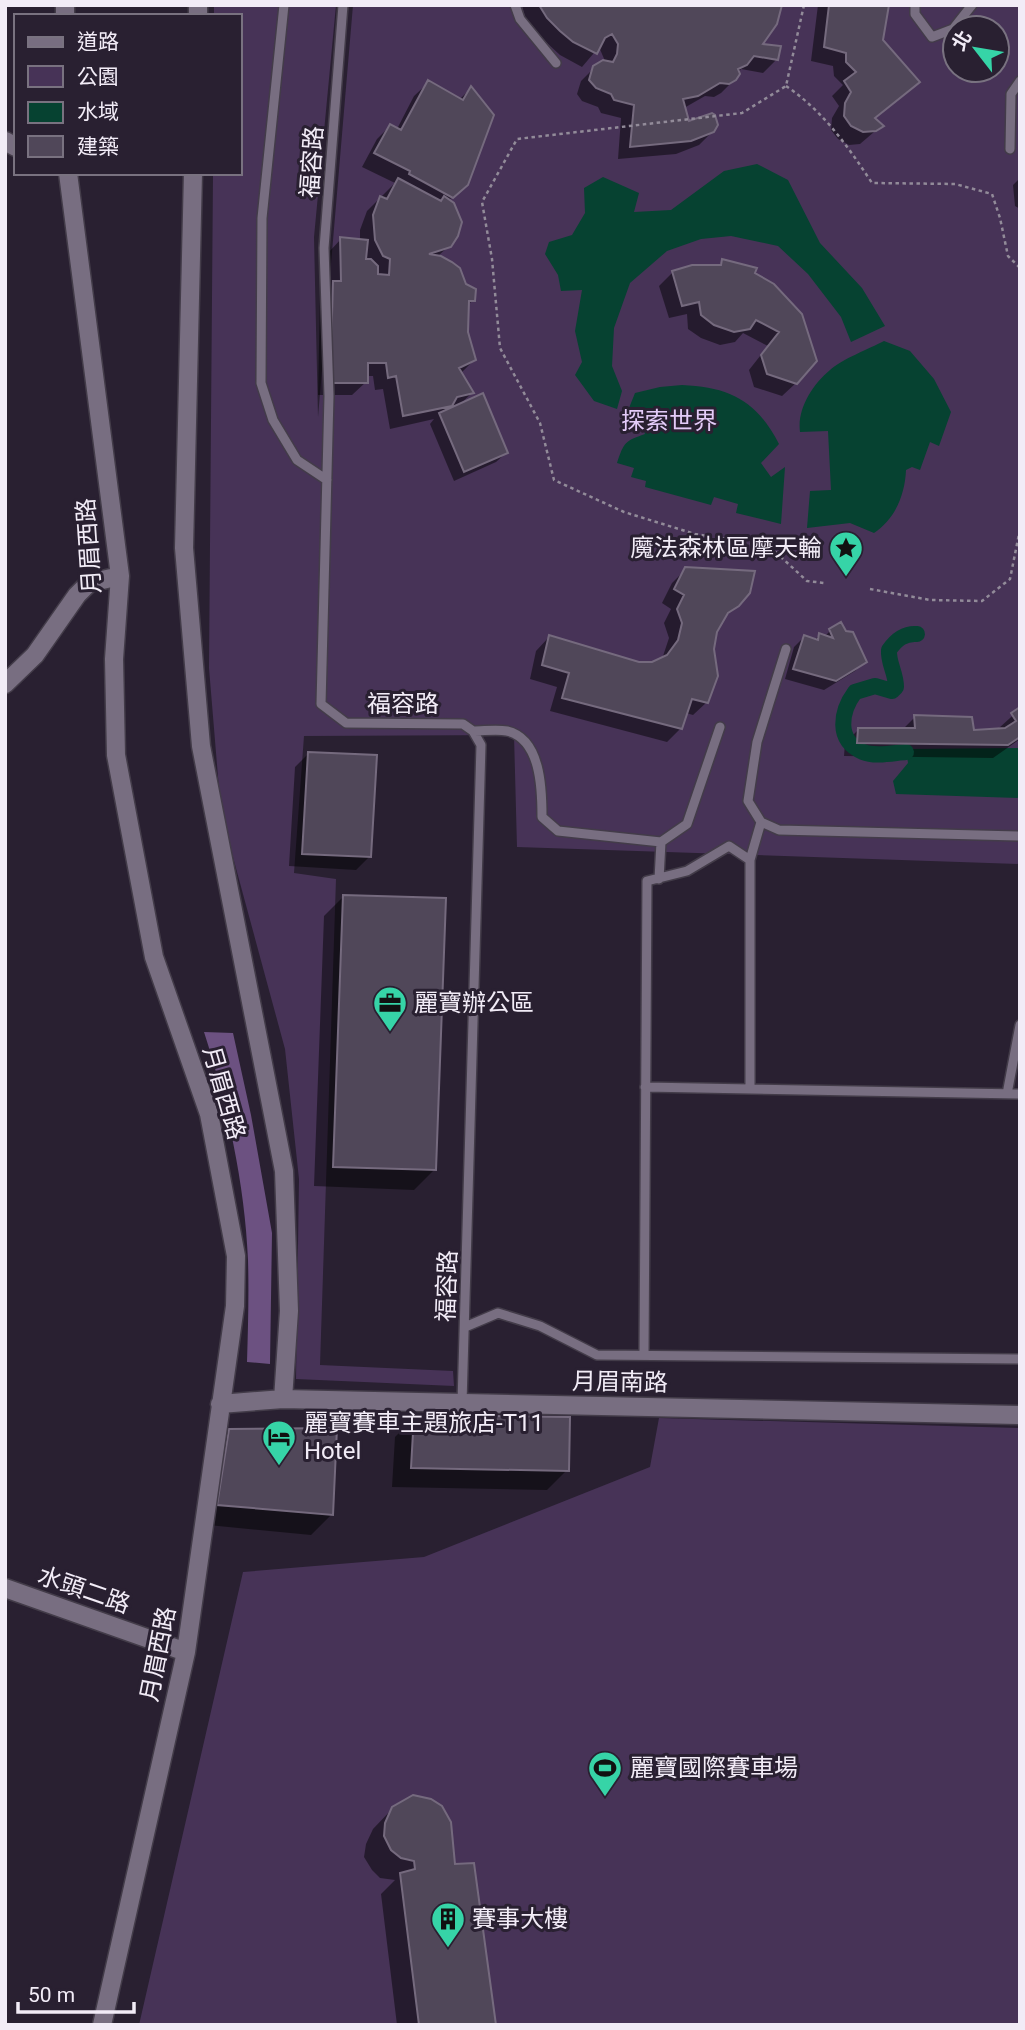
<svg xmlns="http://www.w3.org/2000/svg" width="1025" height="2030" font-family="Roboto,'Noto Sans TC',sans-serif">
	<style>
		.green { fill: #473357; fill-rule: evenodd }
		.forest { fill: #6c5181 }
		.water { fill: #064231 }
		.shadow { fill: #0007 }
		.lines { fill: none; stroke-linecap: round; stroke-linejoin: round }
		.canal { stroke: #064231; stroke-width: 16 }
		.building { fill: #504759; stroke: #756a7e; stroke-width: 2 }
		.service-casing { stroke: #433c49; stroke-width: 12 }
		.minor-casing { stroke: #433c49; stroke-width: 21 }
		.path { stroke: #928b99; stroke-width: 2.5; stroke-dasharray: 3.5 3.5; stroke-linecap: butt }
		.service { stroke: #786e81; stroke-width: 9 }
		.minor { stroke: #786e81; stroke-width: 18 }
		.labels { text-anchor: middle; stroke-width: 6; stroke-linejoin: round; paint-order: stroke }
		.street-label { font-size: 24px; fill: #f2ecf7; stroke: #292031 }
		.park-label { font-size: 24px; fill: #e3cbf8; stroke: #292031 }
		.poi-label { font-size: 24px; fill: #f2ecf7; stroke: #292031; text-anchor: start }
	</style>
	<rect width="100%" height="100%" fill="#292031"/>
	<path class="green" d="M214 5H336L314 237 318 417 353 5H1020V864L517 847 514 735 304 736 294 873 336 879 320 1365 453 1371 454 1386 296 1379 299 1179 285 1049 221 813 209 668 213 173H240V16H214ZM955 28H997V70H955Z
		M659 1418 1020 1428V2025H139L243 1572 424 1557 650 1467Z"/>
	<path class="forest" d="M204 1032 233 1033 251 1115 272 1233 270 1364 247 1362C248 1328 249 1294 248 1260 245 1184 227 1104 204 1032Z"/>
	<path class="water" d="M757 164 788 180 820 243 862 288 885 326 851 342 841 317 808 274 778 246 731 236 701 239 667 251 630 283 614 328 612 366 622 391 617 409 594 401 575 375 582 362 575 331 582 290 561 291 558 275 545 254 549 242 572 235 585 213 584 188 603 177 639 193 634 212 671 210 724 171Z
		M884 341 910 351 934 379 951 412 939 446 930 442 920 470 912 467 906 470C905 495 895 519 874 533L850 523 807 528 810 491 831 490 828 431 800 432C797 409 812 385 830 370 842 359 869 349 884 341Z
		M682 385C730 387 757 401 779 444L761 463 771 477 785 467 781 524 736 513 738 504 714 497 711 505 645 487 646 481 631 477 634 468 617 463C624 442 625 441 645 434L638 417 627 413 635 393 660 387Z
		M1020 748V798L896 794 893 781 908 763 906 749Z"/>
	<path class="shadow" d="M522 5H781L760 45 777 59 763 73 741 69 735 79 721 93 714 97 705 96 684 108 687 123 713 131 699 145 676 154 618 159 621 118 601 113 598 107 582 101 577 94 581 81 595 67 605 61 599 47 582 67 560 55 534 31 525 17Z
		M818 5H887L882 41 918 82 874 119 881 126 860 144 849 145 838 139 831 130 832 118 839 106 832 96 843 85 834 76 833 66 811 61Z
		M428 83 459 100 471 88 466 184 448 201 449 246 438 256 473 300 467 306 466 333 474 360 460 374 472 393 459 405 506 453 496 462 454 481 430 424 434 419 390 429 383 389 375 390 373 376H366V382L352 395H318L320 296 329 288 328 253 341 239 360 241V230L367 211 395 183 362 167 377 139 390 126 397 129 414 96Z
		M1020 178V209L1015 206 1013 185Z
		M723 261 773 285 796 383 782 396 754 387 749 370 768 346 743 333 735 342 720 345 701 338 688 329 687 314 669 318 659 286 672 273 692 267H717Z
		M686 569 738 604 722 620 715 631 707 702 693 715 686 713 681 728 667 742 550 711 557 687 530 679 536 651 549 637 639 663 653 664 662 659 669 638 664 623 671 609 662 603 672 583Z
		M830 631 865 661 855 671 824 690 785 679 794 647 804 637 814 640 820 635 824 637Z
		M1020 709V739L993 758 844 756 845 743 859 729 902 730 915 717 972 732 1000 730 999 728Z
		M308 754 369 857 356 870 289 866 295 767Z
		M344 896 434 1170 414 1190 314 1186 324 916Z
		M415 1417 567 1470 547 1490 392 1487 395 1437Z
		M230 1430 331 1515 311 1535 198 1524 210 1451Z
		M393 1808 454 1866 494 2025H397L381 1894 395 1880 380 1878 372 1870 364 1857 366 1844 373 1829Z"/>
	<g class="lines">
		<path class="canal" d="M906 752C893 753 875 757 863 752 835 740 841 711 855 692L875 686 892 691 896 687C896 673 888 663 889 650 896 640 904 633 917 634"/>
	</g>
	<path class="building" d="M539 5H782L777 24 763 44 781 46 778 60 754 56 747 65 738 69 740 74 736 80 729 84 720 83 698 96 683 99 689 121 712 113 715 115 718 125 714 132 691 141 630 147 634 105 614 100 611 94 596 88 589 80 593 66 603 60 613 62 617 54 618 44 612 34 605 38 597 54 573 42 560 31 547 18Z
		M829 5H889L883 40 920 82 875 118 884 126 876 131 863 132 851 126 844 116 845 103 851 92 844 81 856 72 846 62V53L824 47Z
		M428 80 463 100 471 86 494 115 468 185 453 198 409 174 410 171 374 153 390 124 401 130Z
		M398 178 441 201 444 196 454 203 462 222 458 236 451 247 429 254 441 256 452 262 460 268 466 284 476 289 475 301H469L468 332 476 360 459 368 474 393 457 397 452 406 403 416 396 376 388 378 386 363H368V383H330L333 281H341L340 237 368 240 366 259H371L378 266V274L389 275 390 259 383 256 375 240 373 215 380 196 387 199Z
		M722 259 757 268 755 273 774 284 802 314 817 361 797 384 767 374 761 355 779 332 756 320 750 329 734 332 714 325 701 315 699 302 682 306 672 271 692 265H721Z
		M483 393 508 453 464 472 439 413Z
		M685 567 755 571 750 593 739 606 728 613 717 632 714 649 718 676 708 703 692 699 682 729 562 698 569 673 542 665 549 635 639 662H652L667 655 678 640 682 623 677 609 684 595 674 589Z
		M841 622 846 631 853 632 867 662 836 681 793 669 804 635 818 640 819 633 833 638 829 629Z
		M1020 707V737L1008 745 857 743 858 728H915L914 715 972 717 974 730 1005 728 1016 721 1011 713Z
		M308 752 377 755 371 857 302 854Z
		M343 895 446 898 436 1170 333 1167Z
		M414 1415 570 1417 569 1471 411 1468Z
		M337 1428 333 1515 217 1505 229 1429Z
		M413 1795 431 1799 442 1806 451 1822 455 1864 474 1863 496 2025H419L400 1873 415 1869 414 1861 401 1858 391 1850 384 1836 385 1823 392 1807Z"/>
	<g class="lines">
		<g class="service-casing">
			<path id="service" d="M284 5 262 218 261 383 273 420 297 460 327 480
				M343 5 324 248 329 396 321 704 346 723 463 724 473 731 481 745 462 1403
				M515 5 520 19 556 63
				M915 5V14L932 37 953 29 972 5
				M1010 149 1011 94 1020 81
				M786 649 757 742 748 801 761 822 779 830 1020 836
				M473 731C484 731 497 729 507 731 541 739 542 789 542 817L558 831 661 842 687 824 720 727
				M750 860V1088
				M659 879 661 842
				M645 1087 1020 1094
				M1007 1094 1020 1025
				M465 1327 498 1313 540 1326 597 1355 1020 1359
				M644 1355 647 881 687 871 729 846 750 860 761 822"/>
		</g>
		<g class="minor-casing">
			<path id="minor" d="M65 5V16
				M198 16V5
				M5 141 16 147
				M68 173 120 576 114 659 116 755 154 957 209 1114 236 1256 235 1306 186 1652 102 2025
				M193 173 184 548 201 746 284 1171 289 1311 283 1399
				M5 684 35 655 77 595 89 583 120 576
				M220 1404 283 1399 1020 1415
				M5 1588 186 1652"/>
		</g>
		<path class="path" d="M804 5 786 86 742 113 517 139 482 202 492 259 500 348 540 423 554 480 624 512 695 534 769 546 807 581 824 583
			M786 86C823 111 847 145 872 183L955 184 992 194 1000 218 1008 256 1020 268
			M1020 459V470
			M870 589 930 600 982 601 1010 579 1020 529"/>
		<use href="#service" class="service"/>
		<use href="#minor" class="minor"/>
	</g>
	<defs>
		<g id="sight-pin" transform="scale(1.75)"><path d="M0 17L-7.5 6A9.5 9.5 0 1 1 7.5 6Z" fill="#36d4a7" stroke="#292031"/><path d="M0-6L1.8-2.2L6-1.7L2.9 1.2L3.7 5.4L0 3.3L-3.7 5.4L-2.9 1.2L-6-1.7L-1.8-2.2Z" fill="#111"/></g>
		<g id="office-pin" transform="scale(1.75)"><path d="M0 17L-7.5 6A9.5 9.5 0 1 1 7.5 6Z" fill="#36d4a7" stroke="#292031"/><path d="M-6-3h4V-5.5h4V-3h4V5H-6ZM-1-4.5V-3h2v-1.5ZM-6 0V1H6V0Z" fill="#111"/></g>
		<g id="hotel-pin" transform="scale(1.75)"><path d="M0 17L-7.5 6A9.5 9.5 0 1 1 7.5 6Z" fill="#36d4a7" stroke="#292031"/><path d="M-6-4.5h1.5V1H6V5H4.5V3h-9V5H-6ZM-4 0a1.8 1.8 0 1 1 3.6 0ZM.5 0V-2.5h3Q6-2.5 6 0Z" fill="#111"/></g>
		<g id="stadium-pin" transform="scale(1.75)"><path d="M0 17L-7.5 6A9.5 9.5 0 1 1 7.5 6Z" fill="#36d4a7" stroke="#292031"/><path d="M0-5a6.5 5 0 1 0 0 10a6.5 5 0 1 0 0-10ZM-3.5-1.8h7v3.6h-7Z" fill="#111"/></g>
		<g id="building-pin" transform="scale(1.75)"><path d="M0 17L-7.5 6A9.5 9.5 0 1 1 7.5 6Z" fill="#36d4a7" stroke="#292031"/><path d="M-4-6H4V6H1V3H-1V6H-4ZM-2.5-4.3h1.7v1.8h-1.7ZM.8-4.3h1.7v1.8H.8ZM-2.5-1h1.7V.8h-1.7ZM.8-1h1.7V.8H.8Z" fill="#111"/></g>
	</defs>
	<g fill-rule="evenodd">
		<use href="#sight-pin" x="846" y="548"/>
		<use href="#office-pin" x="390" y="1003"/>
		<use href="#hotel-pin" x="279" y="1437"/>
		<use href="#stadium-pin" x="605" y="1768"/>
		<use href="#building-pin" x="448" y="1919"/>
	</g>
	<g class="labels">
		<g class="street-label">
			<text transform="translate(312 162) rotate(-86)" y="8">福容路</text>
			<text transform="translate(89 546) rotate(-94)" y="8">月眉西路</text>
			<text x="403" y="712">福容路</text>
			<text transform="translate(224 1093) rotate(74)" y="8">月眉西路</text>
			<text transform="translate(447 1286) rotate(-88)" y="8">福容路</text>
			<text transform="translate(620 1382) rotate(1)" y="8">月眉南路</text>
			<text transform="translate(84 1590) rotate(19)" y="8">水頭二路</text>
			<text transform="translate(158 1654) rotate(-79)" y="8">月眉西路</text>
		</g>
		<g class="park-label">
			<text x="669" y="429">探索世界</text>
		</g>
		<g class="poi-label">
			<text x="822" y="556" text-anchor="end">魔法森林區摩天輪</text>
			<text x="414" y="1011">麗寶辦公區</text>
			<text x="304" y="1431">麗寶賽車主題旅店-T11<tspan x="304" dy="28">Hotel</tspan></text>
			<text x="630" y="1776">麗寶國際賽車場</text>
			<text x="472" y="1927">賽事大樓</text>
		</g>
	</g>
	<rect width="1025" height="2030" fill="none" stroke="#f2ecf7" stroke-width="14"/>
	<rect x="14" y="14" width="228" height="161" fill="#292031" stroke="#797280" stroke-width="2"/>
	<rect x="28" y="37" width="35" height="10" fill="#786e81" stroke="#797280" stroke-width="2"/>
	<text x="77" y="49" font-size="21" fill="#f2ecf7">道路</text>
	<rect x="28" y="66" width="35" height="21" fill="#473357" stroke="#797280" stroke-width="2"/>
	<text x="77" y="84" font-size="21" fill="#f2ecf7">公園</text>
	<rect x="28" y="102" width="35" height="21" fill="#064231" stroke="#797280" stroke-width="2"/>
	<text x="77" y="119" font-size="21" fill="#f2ecf7">水域</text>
	<rect x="28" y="136" width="35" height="21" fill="#504759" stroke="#797280" stroke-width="2"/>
	<text x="77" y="154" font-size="21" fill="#f2ecf7">建築</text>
	<g transform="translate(976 49) rotate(301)"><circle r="33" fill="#292031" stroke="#797280" stroke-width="2"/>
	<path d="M0-5L12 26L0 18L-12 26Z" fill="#36d4a7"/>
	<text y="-10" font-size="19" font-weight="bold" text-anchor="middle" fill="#f2ecf7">北</text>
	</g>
	<path d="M18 2002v10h116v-10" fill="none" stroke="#f2ecf7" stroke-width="3.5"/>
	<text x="28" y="2002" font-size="21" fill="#f2ecf7" stroke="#292031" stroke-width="5" paint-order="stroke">50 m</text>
</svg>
